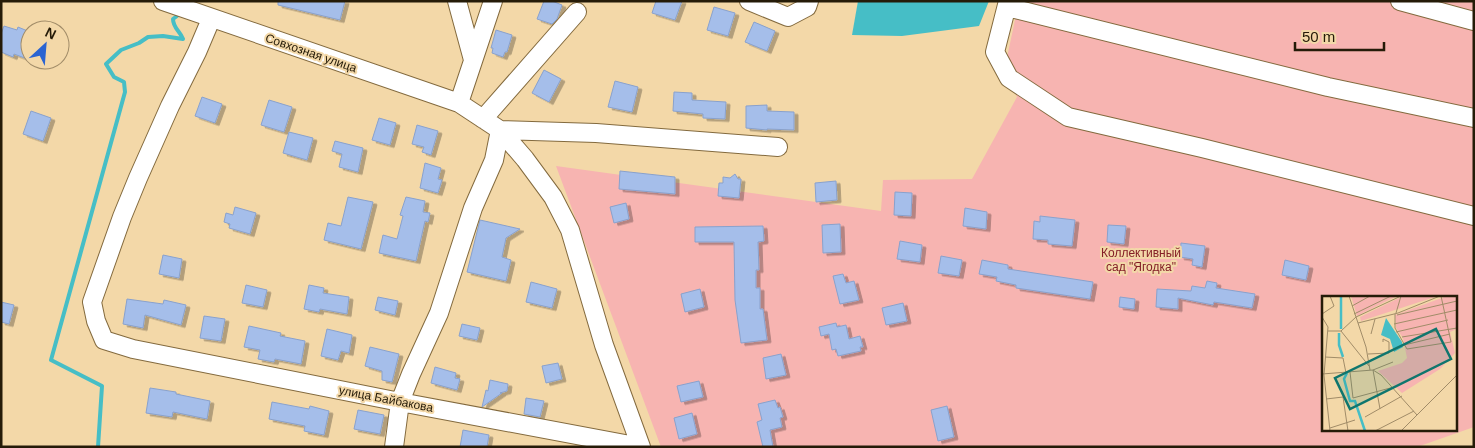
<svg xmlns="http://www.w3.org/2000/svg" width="1475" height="448" font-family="Helvetica,sans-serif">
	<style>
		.green { fill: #f7b4b1; fill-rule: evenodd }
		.water { fill: #46bec6 }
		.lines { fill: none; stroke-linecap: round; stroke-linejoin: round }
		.stream { stroke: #46bec6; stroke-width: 4 }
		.building { fill: #a5beea; stroke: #89a1cc; filter: url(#shadow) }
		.minor-casing { stroke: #836a3e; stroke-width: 20 }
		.minor { stroke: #fff; stroke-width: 18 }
		.labels { text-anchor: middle; stroke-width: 4; stroke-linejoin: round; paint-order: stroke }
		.street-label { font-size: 12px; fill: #251b08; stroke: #f3d8a8 }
		.park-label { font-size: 12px; fill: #841f27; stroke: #f3d8a8 }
		.inset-river { fill: none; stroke: #46bec6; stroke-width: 2.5 }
		.inset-road { fill: none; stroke: #a18c68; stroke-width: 1 }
		.view { fill: #0f766e; fill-opacity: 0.15; stroke: #0f766e; stroke-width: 2.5 }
		.inset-edge { fill: none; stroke: #251b08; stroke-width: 2.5 }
	</style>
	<defs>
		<filter id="shadow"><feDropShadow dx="4" dy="2.5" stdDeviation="0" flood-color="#0004"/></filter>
	</defs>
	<rect width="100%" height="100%" fill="#f3d8a8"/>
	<path class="green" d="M1019 1H1474V427L1417 447H661L556 166 881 211 883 180 972 179 1017 97 1005 67ZM1324 297H1456V429H1324Z"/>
	<path class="water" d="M858 1H989L979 26 902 36 852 35Z"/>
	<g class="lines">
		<path class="stream" d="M98 447 102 386 51 360 125 92 124 82 114 77 106 64 121 50 139 43 148 37 163 36 183 39C180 31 173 28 173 19L177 16"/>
	</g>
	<path class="building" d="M278 1H345L340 20 278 5Z
		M544 1H552L562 5 557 19 552 24 537 19Z
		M656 1H682L675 20 652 13Z
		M714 7 735 13 728 36 707 30Z
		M754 22 775 31 767 51 745 42Z
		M4 26 17 30 18 27 30 32V60L14 54 13 57 1 52V34Z
		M496 30 512 35 507 52H505L503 57 492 53 493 48H491Z
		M544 70 561 79 549 102 532 93Z
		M615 81 638 87 632 112 608 107Z
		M674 92 692 93V100L726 102 725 119 703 118V114L673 111Z
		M202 97 222 104 215 123 195 116Z
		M269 100 292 107 284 132 261 125Z
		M767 105V111L794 112V130L767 129V130L746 128V106Z
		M31 111 51 118 43 141 23 134Z
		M379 118 396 123 390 145 372 140Z
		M417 125 438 131 431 155 422 152 424 147 412 144Z
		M289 132 313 138 307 160 283 153Z
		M335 141 363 148 358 172 339 167 342 154 332 151Z
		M425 163 441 168 438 179 442 180 438 193 420 188Z
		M620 171 675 177V194L619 189Z
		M735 174 738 179H741L739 198 718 196 719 183H723V177L730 178Z
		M836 181 837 200 816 202 815 183Z
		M895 192 912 193 911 216 894 215Z
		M348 197 373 202 361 249 324 240 328 223 341 226Z
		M406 197 425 201 423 212 430 213 428 222 425 221 416 261 379 253 383 235 397 239 403 216 400 215Z
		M626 203 629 219 614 223 610 207Z
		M235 207 256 213 250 234 229 228 230 224 224 222 226 213 233 215Z
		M965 208 987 212 986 229 963 226Z
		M1040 216 1075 220 1072 246 1048 244V240L1033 239 1034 221 1040 222Z
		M480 220 520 229 506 238 502 257 511 260 506 281 467 272Z
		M840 224 841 252 823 253 822 225Z
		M1108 225 1126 226 1124 244 1107 242Z
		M763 226 764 241 758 242 759 270H756V288H760V309H763L767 340 741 343 735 300 734 242H695V227Z
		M900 241 922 245 920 262 897 259Z
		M1181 243 1205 246 1202 267 1192 265 1193 259 1180 257Z
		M163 255 182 259 179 278 159 274Z
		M941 256 962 260 959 276 938 273Z
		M982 260 1008 265V269L1093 282 1090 299 1016 288V285L996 281 997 277 979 274Z
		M1285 260 1309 266 1306 280 1282 275Z
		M843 274 846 283 854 281 859 300 840 304 833 276Z
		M1207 281 1217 283 1216 288 1255 294 1252 308 1214 302 1213 305 1178 298V309L1156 307 1157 289 1191 291 1192 286 1205 288Z
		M531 282 557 289 552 308 526 302Z
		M246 285 267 290 263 307 242 303Z
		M309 285 324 288 323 293 349 297 347 314 320 309 319 312 304 309Z
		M700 289 704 307 685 312 681 294Z
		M378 297 398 301 395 315 375 310Z
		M1120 297 1135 299 1134 309 1119 307Z
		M127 299 163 304 164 300 186 305 181 325 145 315 143 328 123 324Z
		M1 302 14 305 9 324 1 322Z
		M903 303 907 321 886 325 882 308Z
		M204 316 225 319 221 341 200 338Z
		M836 323 837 327 846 325 849 339 860 336 863 347H860L861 351 838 356 836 349 832 350 829 334 821 336 819 327Z
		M462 324 480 328 477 340 459 336Z
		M249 326 281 333 280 336 305 341 301 364 275 359 274 362 258 359 260 350 244 347Z
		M327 329 352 335 349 353 341 351 338 360 321 356Z
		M370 347 399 354 392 382 382 380V371L365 366Z
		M781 354 786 375 766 379 763 358Z
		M558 363 562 379 546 383 542 366Z
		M435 367 456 373 455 378 460 379 457 390 431 383Z
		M490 380 508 384 507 391 500 393H502L482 407 486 390 488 391Z
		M699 381 703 397 681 402 677 386Z
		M150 388 176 392V394L210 401 207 419 173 412 172 417 146 413Z
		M526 398 544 401 540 417 524 414Z
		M775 400 778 408 780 407 783 417 780 418 782 427 770 430 773 447H763L757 422 762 420 758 404Z
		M272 402 309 409 310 406 329 411 324 435 304 431 305 426 269 419Z
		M947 406 954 437 938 441 931 410Z
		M358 410 384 415 380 434 354 429Z
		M692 413 697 434 679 439 674 418Z
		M463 430 489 435 487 447H460Z"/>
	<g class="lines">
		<g class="minor-casing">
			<path id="minor" d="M163 1 459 103 500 130 525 159 553 197 570 230 604 345 641 447
				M457 1 473 60
				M749 1 788 17 807 7 809 1
				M1008 1 995 52 1009 78 1068 117 1202 148 1474 216
				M1400 1 1474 21
				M1007 7 1328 87 1474 118
				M211 19 197 52 170 106 138 178 122 217 92 302 96 321 104 340 133 349 400 402 641 447
				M459 103 493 1
				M483 119 577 12
				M394 447 400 402 411 374 439 313 473 208 494 160 500 130 596 133 778 147"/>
		</g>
		<use href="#minor" class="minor"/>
	</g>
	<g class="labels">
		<g class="street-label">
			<text transform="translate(311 53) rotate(19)" y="4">Совхозная улица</text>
			<text transform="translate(386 399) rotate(11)" y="4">улица Байбакова</text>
		</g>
		<g class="park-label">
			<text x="1141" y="257">Коллективный<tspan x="1141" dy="14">сад "Ягодка"</tspan></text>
		</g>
	</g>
	<g transform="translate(1322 296)">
		<rect width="135" height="135" fill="#f3d8a8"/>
		<path d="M29 0H75L35 20ZM81 0H116L39 25 38 21ZM125 0H135V33L128 36 133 57 118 73 80 97 56 75 80 67 85 62 81 42 74 32 73 19Z" fill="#f7b4b1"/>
		<path d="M64 22 80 46 81 51 72 56 68 43 59 39Z" fill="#46bec6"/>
		<path class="inset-river" d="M19 33V0M17 37V49L21 61M25 77 22 83 28 105H33L43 135"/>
		<path class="inset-road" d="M27 0 44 51 48 74M30 10 48 0M74 17 79 0M0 18 12 10 8 0M32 18 69 0M73 18V32L85 53 129 46 119 0M75 19 135 5M0 21 6 31 2 79 8 135M36 27 76 17 118 0M72 28 135 14M6 35H19L34 21 79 0M19 35 47 70M74 36 126 24M49 38 53 23M80 41 135 32M82 49 128 38M46 58 67 57V46L61 43V46M3 61 21 62 24 77M28 76 31 102 72 91M0 78 51 74 59 79 95 119M4 103 21 101 26 135M58 113 51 74 71 66M43 121 80 100M8 132 33 124M53 135 92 115M79 135 135 79"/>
		<path class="view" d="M114 33 129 63 28 113 13 82Z"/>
		<rect width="135" height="135" class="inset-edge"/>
	</g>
	<rect width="1475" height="448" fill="none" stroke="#251b08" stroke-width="5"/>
	<g transform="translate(45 45) rotate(26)"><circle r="24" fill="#f3d8a8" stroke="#a18c68"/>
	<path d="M0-4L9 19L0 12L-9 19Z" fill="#2a64d2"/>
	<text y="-8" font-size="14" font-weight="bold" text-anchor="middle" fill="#251b08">N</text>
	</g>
	<path d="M1295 42v8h89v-8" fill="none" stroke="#251b08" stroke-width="2.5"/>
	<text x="1302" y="42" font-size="15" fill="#251b08" stroke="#f3d8a8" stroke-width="4" paint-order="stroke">50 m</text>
</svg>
